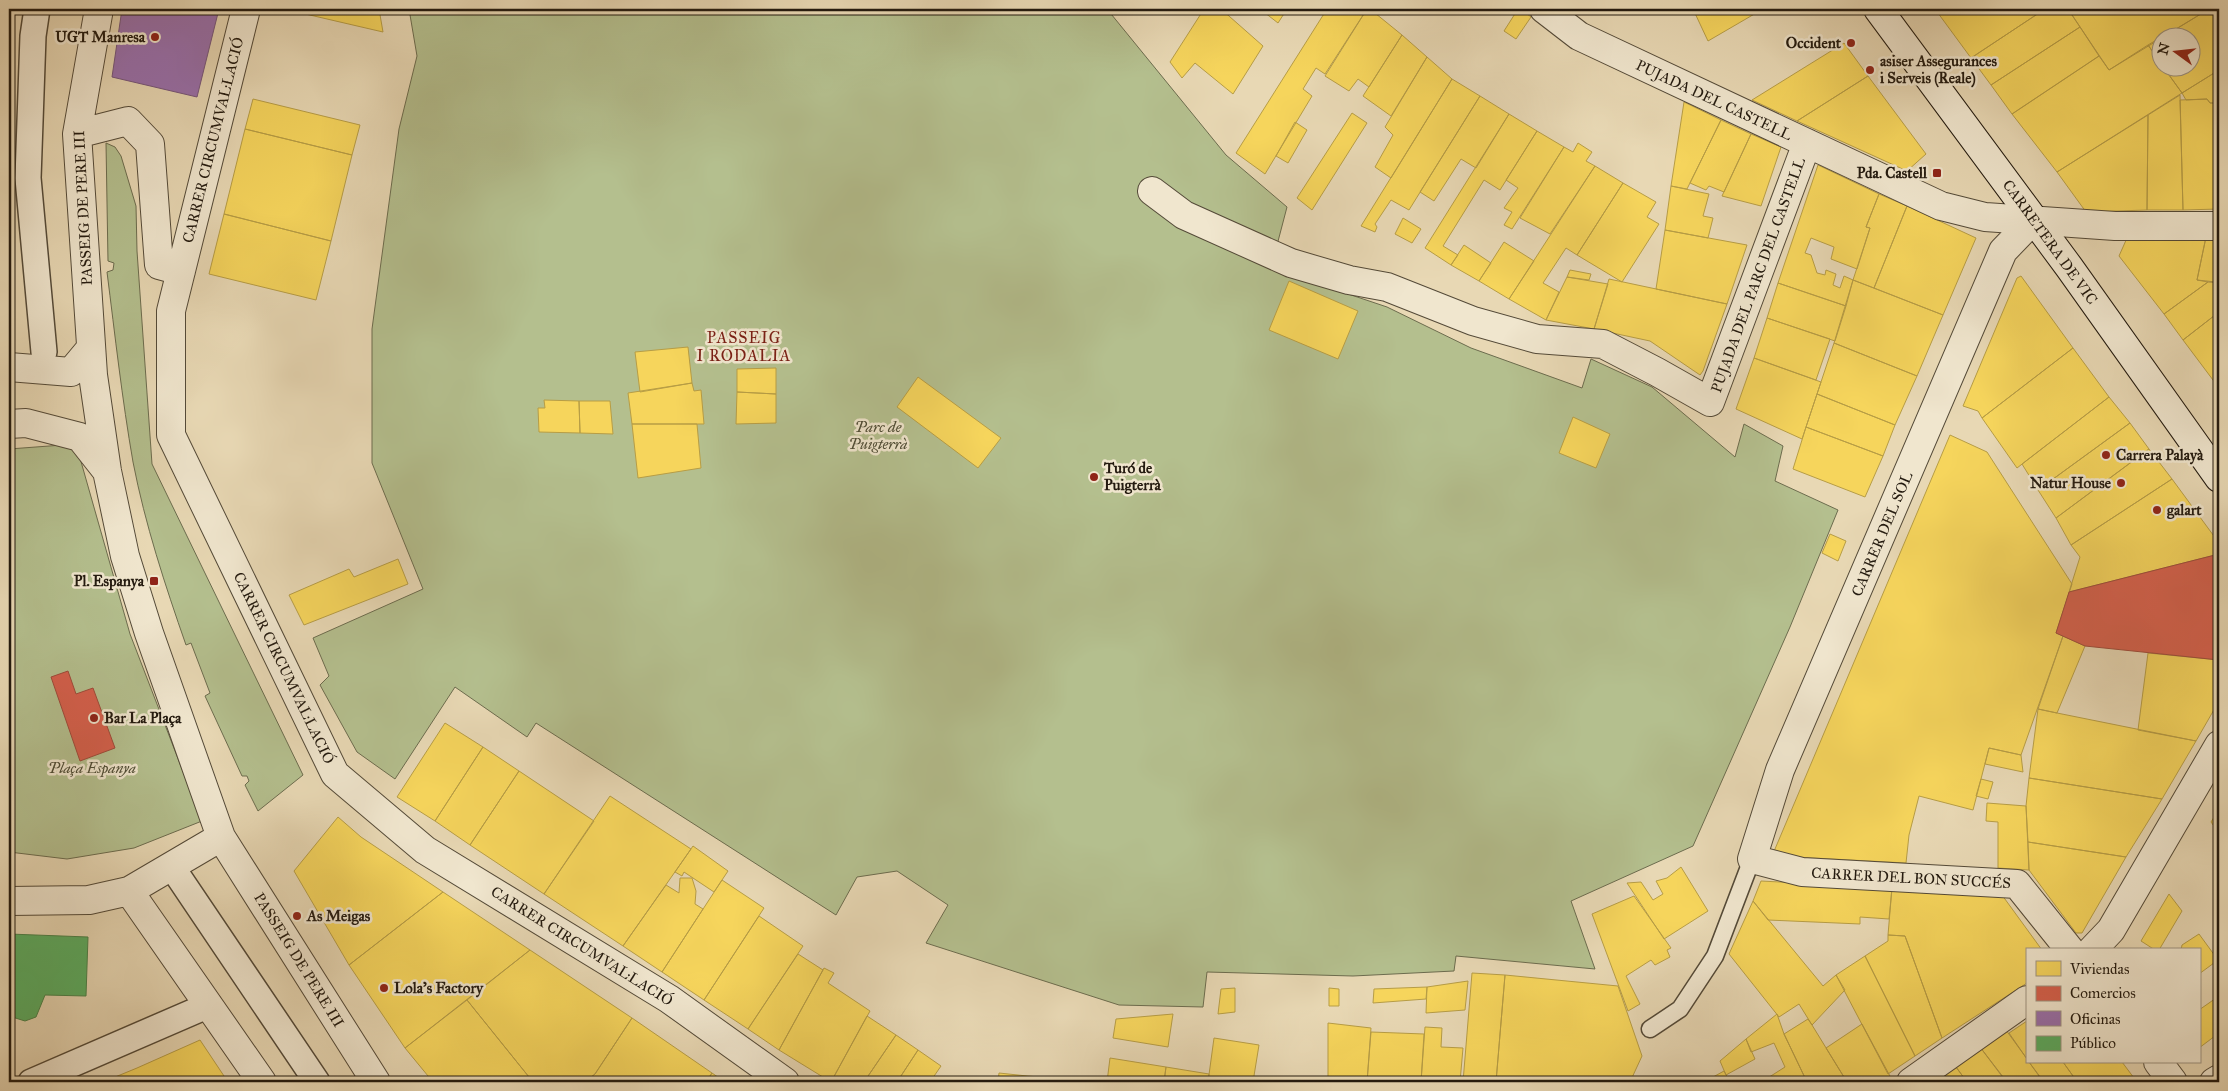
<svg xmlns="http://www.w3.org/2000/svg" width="2228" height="1091" font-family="'IM FELL Great Primer',serif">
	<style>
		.green { fill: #b4bf8e; stroke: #6c6c4e }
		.homes { fill: #f6d55c; stroke: #b79d45 }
		.shops { fill: #d6604d; stroke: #a04b3a }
		.offices { fill: #9970ab; stroke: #76567c }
		.public { fill: #5aae61; stroke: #4a8248 }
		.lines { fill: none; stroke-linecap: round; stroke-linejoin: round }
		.service-casing { stroke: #544a38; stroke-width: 19 }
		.pedestrian-casing { stroke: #544a38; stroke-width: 28 }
		.minor-casing { stroke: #544a38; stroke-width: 30 }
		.secondary-casing { stroke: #231a0f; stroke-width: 30 }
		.service { stroke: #f0e6ce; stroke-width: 16 }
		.pedestrian { stroke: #f0e6ce; stroke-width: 25 }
		.minor { stroke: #f0e6ce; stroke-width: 28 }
		.secondary { stroke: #f0e6ce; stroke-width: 28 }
		.poi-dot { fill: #8f2418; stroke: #f0e6ce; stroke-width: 2 }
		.labels { text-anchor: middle; stroke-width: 5; stroke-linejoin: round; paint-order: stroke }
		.poi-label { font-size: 15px; font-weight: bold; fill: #231a0f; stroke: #f0e6ce; text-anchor: start }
		.street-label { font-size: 15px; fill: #231a0f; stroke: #f0e6ce }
		.park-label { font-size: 15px; font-style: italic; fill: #4e4c35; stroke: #f0e6ce }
		.neighbourhood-label { font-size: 16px; letter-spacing: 1px; fill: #7a1f14; stroke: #f0e6ce }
	</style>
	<rect width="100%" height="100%" fill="#e8d8b4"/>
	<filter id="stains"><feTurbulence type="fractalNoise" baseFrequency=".004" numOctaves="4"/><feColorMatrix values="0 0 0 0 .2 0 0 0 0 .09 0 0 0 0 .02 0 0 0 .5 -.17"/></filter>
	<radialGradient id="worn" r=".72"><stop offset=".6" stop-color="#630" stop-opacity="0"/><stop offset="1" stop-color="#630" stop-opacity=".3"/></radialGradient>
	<path class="green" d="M409 9H1107L1226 155 1287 207 1271 268 1387 307 1471 348 1582 388 1591 359 1652 387 1735 457 1744 424 1783 446 1775 481 1838 510 1790 627 1693 846 1571 901 1595 969 1456 956 1454 971 1353 976 1207 972 1203 1007 1119 1005 926 943 948 905 897 871 857 877 836 915 536 723 527 737 455 687 395 779 357 752 320 685 329 676 313 638 423 589 372 463V329L399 129 417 56Z
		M106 143 115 147 121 156 136 206 137 251 152 464 303 775 258 811 245 785 249 781 247 776H242L205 696 210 693 191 643 186 645C165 585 145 524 133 462 122 399 115 335 107 272L113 270 114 263 108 261Z
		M76 444 130 634 202 821 134 848 67 859 9 852V449Z"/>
	<path class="homes" d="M284 9H379L383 32Z
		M1204 9H1221L1263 46 1233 94 1195 63 1182 78 1170 62Z
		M1260 9H1287L1278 23Z
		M1327 9H1367L1325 74 1316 68 1303 89 1312 96 1265 174 1236 153Z
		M1367 9H1370L1402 35 1369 87 1358 79 1349 91 1325 76Z
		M1518 9H1521L1531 17 1516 39 1504 31Z
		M1693 9H1763L1708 41Z
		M1935 9H2019L2022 13 2028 9H2045L1971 58Z
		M2045 9H2068L2080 27 1991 85 1971 58Z
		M2068 9H2209L2109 70Z
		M2209 9H2217L2219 11V70L2182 93 2164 68H2190V38H2161Z
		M2080 27 2099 56 2012 114 1991 85Z
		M1402 35 1427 57 1391 116 1363 96Z
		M2160 38V62L2148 45Z
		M1844 43 1868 76 1797 121 1752 100Z
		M2148 45 2160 62V68H2164L2182 93 2057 172 2012 114 2099 56 2109 70Z
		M1427 57 1452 79 1391 178 1375 167 1393 135 1385 127Z
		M2219 70V103H2210L2207 99 2186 100 2182 93Z
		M1868 76 1926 154 1907 171 1797 121Z
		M1452 79 1480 96 1409 210 1391 200 1375 224 1377 227 1375 232 1361 226Z
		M2180 95 2183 210H2147L2148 115Z
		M1480 96 1509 114 1476 168 1461 159 1434 201 1420 192Z
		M253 99 360 125 352 155 245 129Z
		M2207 99 2210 103H2219V209L2183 210 2180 100Z
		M1684 102 1721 120 1687 189 1671 186Z
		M1352 113 1367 123 1312 210 1297 198Z
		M1509 114 1537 131 1500 190 1484 180 1443 246 1458 255 1451 265 1425 248Z
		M2148 115 2147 210 2086 212 2057 172Z
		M1721 120 1751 134 1724 192 1709 186 1706 190 1690 183Z
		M1295 122 1307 130 1288 163 1276 156Z
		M245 129 352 155 331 241 224 214Z
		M1537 131 1564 147 1512 229 1504 225 1512 212 1504 208 1518 188 1506 180Z
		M1751 134 1781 147 1761 206 1722 196Z
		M1578 143 1592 152 1586 161 1595 166 1550 234 1520 218 1564 147 1573 152Z
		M1818 165 1879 194 1866 227 1870 228 1857 269 1831 259 1834 247 1811 238 1805 253 1811 255 1817 273 1825 275 1826 270 1836 274 1833 285 1840 288 1844 276 1853 280 1846 306 1778 283Z
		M1595 166 1623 183 1577 255 1566 248 1543 283 1559 292 1546 320 1509 299Z
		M1623 183 1656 202 1647 217 1659 224 1622 282 1577 255Z
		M1671 186 1709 194 1703 216 1713 218 1708 238 1665 230Z
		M1879 194 1907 206 1874 288 1853 280 1870 228 1866 227Z
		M1907 206 1976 238 1943 315 1874 288Z
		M224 214 331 241 316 300 209 274Z
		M1403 218 1421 229 1412 243 1395 234Z
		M1665 230 1747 245 1727 304 1656 289Z
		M2206 237H2219V271L2216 282 2197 280Z
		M2206 237 2197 280 2208 282 2164 314 2119 256 2127 238Z
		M1504 242 1534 261 1509 299 1479 281Z
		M1464 245 1491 263 1479 281 1451 265Z
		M1570 270 1591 274 1589 280 1567 277Z
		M2021 276 2073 348 1982 418 1978 411 1963 406 2017 278Z
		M1567 277 1608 284 1594 329 1546 320Z
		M1609 279 1727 304 1703 371 1700 375 1650 341 1594 329Z
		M1853 280 1943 315 1917 376 1834 343Z
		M1289 281 1358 311 1338 359 1269 330Z
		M2208 282 2219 283V312L2183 340 2164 314Z
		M1778 283 1846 306 1835 341 1767 318Z
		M2219 312V388L2183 340Z
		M1767 318 1830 339 1816 380 1754 358Z
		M1834 343 1917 376 1895 425 1817 394Z
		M688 347 692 383 640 392 635 352Z
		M2073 348 2109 397 2017 468 1982 418Z
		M1754 358 1821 382 1802 439 1736 409Z
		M776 368V394L737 392V369Z
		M918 377 1001 438 978 468 897 407Z
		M692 383 694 391 701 390 704 424H632L628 393Z
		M737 392 776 394V423L736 424Z
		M1817 394 1895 425 1883 456 1806 427Z
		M2109 397 2130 423 2038 490 2022 464Z
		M544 400 579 401 580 433 539 432 538 408H545Z
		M579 401H610L613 434 580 433Z
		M1573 417 1610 434 1596 468 1559 453Z
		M2130 423 2149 449 2056 518 2038 490Z
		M632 424H697L701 468 638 478Z
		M1806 427 1883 456 1865 497 1793 469Z
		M1950 435 1987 452 2072 584 2056 633 2063 636 2021 755 1989 748 1973 810 1919 796 1909 835 1906 863 1777 856 1773 854 1775 849Z
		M2149 449 2172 479 2071 545 2056 518Z
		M2172 479 2219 543V554L2069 592 2080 557 2071 545Z
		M1830 534 1846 541 1838 561 1822 553Z
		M398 559 408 584 304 625 289 595 349 569 354 577Z
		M2063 636 2085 646 2057 713 2038 709Z
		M2148 653 2219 660V701L2196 741 2138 730Z
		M2038 709 2057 713 2196 741 2162 799 2029 778Z
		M445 723 483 747 435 821 397 797Z
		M483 747 519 771 470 845 435 821Z
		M1989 748 2021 755 2023 772 1985 764Z
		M519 771 594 821 544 894 470 845Z
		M2029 778 2162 799 2126 857 2028 842 2026 806Z
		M1981 779 1993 782 1988 799 1976 796Z
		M610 796 691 849 623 946 544 894Z
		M1987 803 2026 806 2029 870 1998 868V822L1986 821Z
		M2219 809V833L2211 822Z
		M338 817 361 837 443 892 349 965 294 871Z
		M2028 842 2126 857 2082 933H2076L2029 870Z
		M693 846 728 871 714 892 684 872 682 876 675 872Z
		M1681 867 1708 911 1664 939 1627 883 1641 882 1653 900 1663 894 1656 881 1667 878Z
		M680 878H692L696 891 695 904 703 909 662 972 623 946 666 885 679 893Z
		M722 880 764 908 704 1000 662 972Z
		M1761 881 1892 888 1889 919 1860 917V924L1768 920 1753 901Z
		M1892 888 2002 895 2042 950H2027V983L1942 1038 1905 936 1888 935Z
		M443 892 530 950 405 1048 349 965Z
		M2169 894 2182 911 2159 950H2155L2141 941Z
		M1634 896 1671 948 1667 950 1670 957 1655 965 1651 960 1626 976 1640 1004 1628 1011 1592 914Z
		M1753 901 1823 986 1836 975 1845 990 1812 1025 1799 1004 1779 1017 1729 954Z
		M759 916 803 946 748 1029 704 1000Z
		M2199 934 2218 960 2199 974V950H2181L2182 945Z
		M1888 935 1905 936 1942 1038 1915 1056 1865 956 1888 941Z
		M530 950 632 1018 595 1074 585 1082H533L467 1000Z
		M798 954 823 970 779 1050 748 1029Z
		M1865 956 1915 1056 1888 1074 1836 975Z
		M824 968 834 973 828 983 870 1011 831 1082 779 1050Z
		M1472 973 1505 975 1496 1082H1463Z
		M1505 975 1618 986 1642 1056 1630 1082H1496Z
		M1468 981 1465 1010 1426 1013 1427 987Z
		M1427 987 1426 999 1373 1003 1374 989Z
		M1235 988V1012L1218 1014 1221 989Z
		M1329 988 1339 989V1006H1329Z
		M2219 996V1033L2199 1048V1010Z
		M467 1000 533 1082H433L405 1048Z
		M1173 1014 1168 1047 1113 1038 1116 1019Z
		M1777 1014 1784 1034 1807 1082H1764L1763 1081 1785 1067 1774 1043 1751 1052 1746 1039Z
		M867 1016 896 1035 864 1082H831Z
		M632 1018 712 1073 706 1082H585L595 1074Z
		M1808 1019 1812 1025 1847 1082H1807L1784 1034Z
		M2027 1021V1059L2009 1033Z
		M1328 1023 1371 1028 1367 1082H1328Z
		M1862 1024 1891 1078 1885 1082H1847L1826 1048Z
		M1425 1027 1442 1028 1441 1047 1463 1048 1460 1082H1421Z
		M2006 1030 2027 1059V1062H2029L2039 1076 2029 1082H2007L1980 1047Z
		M1371 1032 1424 1034 1421 1082H1367Z
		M896 1035 918 1050 897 1082H864Z
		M1214 1038 1259 1045 1253 1082H1208Z
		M1746 1039 1755 1059 1726 1075 1720 1061Z
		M200 1040 228 1082H103L137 1068Z
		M1980 1047 2004 1079 1999 1082H1967L1956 1067Z
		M918 1050 941 1066 930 1082H897Z
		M1110 1058 1166 1067 1164 1082H1107Z
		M2029 1062H2063L2073 1076 2063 1082H2044Z
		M2063 1062H2122L2137 1082H2071L2068 1079 2073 1076Z
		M1166 1067 1209 1074 1208 1082H1164Z
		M1956 1067 1967 1082H1934Z
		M1724 1071 1730 1082H1704Z
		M712 1073 725 1082H706Z
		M999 1073 1027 1076 1026 1082H998Z
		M1027 1076 1052 1078V1082H1026Z
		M1052 1078 1079 1081V1082H1052Z"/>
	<path class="shops" d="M2219 554V660L2085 646 2056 633 2069 592Z
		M68 671 76 694 93 688 115 748 80 761 51 677Z"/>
	<path class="offices" d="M122 9H219L197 97 112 77Z"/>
	<path class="public" d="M9 934 88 937 86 996 45 995 36 1017 25 1021 9 1016Z"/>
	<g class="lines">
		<g class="service-casing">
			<path id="service" d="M1650 1029 1680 1009 1715 956 1752 859"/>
		</g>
		<g class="pedestrian-casing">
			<path id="pedestrian" d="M37 9 33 36 28 178 44 352
				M172 867 317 1082
				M31 1082 209 1005"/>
		</g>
		<g class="minor-casing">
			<path id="minor" d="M99 9 77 134 93 375 107 471 125 556 149 633 221 837 376 1082
				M246 9 171 311V435L335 774 425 850 669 999 785 1082
				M1544 9 1579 36 1941 206 1985 217 2115 226H2219
				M77 134 128 121 150 144 159 265 181 271
				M1152 191 1184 215 1291 263 1349 280 1387 287 1473 321 1537 339 1603 344 1657 372 1710 402 1807 143
				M2033 220 2003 251 1780 770 1752 859 1802 872 2017 884 2070 950
				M9 367 71 372 91 348
				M9 424 26 423 80 437 106 470
				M129 891 262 1082
				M9 901 89 900 129 891 221 837
				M2092 950 2111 930 2219 745
				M2158 1062 2173 1082
				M1911 1082 2027 1000
				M2214 1082 2219 1079"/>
		</g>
		<g class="secondary-casing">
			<path id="secondary" d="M1878 9 2069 267 2219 478"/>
		</g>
		<use href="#service" class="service"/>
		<use href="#pedestrian" class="pedestrian"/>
		<use href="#minor" class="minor"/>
		<use href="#secondary" class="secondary"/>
	</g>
	<g class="poi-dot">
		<circle cx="155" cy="37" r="5"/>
		<circle cx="1851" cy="43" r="5"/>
		<circle cx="1870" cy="70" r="5"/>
		<rect x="1932" y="168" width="10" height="10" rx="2.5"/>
		<circle cx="2106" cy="455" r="5"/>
		<circle cx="1094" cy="477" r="5"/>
		<circle cx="2121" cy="483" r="5"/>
		<circle cx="2157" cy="510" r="5"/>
		<rect x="149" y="576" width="10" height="10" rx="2.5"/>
		<circle cx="94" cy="718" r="5"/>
		<circle cx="297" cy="916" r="5"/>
		<circle cx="384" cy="988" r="5"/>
	</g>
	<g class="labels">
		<g class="poi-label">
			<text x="145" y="42" text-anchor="end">UGT Manresa</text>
			<text x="1841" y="48" text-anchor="end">Occident</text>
			<text x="1880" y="66">asiser Assegurances<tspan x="1880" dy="17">i Serveis (Reale)</tspan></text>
			<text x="1927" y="178" text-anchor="end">Pda. Castell</text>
			<text x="2116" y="460">Carrera Palayà</text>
			<text x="1104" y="473">Turó de<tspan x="1104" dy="17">Puigterrà</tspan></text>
			<text x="2111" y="488" text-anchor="end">Natur House</text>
			<text x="2167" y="515">galart</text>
			<text x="144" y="586" text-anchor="end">Pl. Espanya</text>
			<text x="104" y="723">Bar La Plaça</text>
			<text x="307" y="921">As Meigas</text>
			<text x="394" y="993">Lola’s Factory</text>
		</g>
		<g class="street-label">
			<text transform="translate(1714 100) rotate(25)" y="5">PUJADA DEL CASTELL</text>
			<text transform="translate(213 140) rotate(-76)" y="5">CARRER CIRCUMVAL·LACIÓ</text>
			<text transform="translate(83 208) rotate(-93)" y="5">PASSEIG DE PERE III</text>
			<text transform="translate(2050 242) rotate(54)" y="5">CARRETERA DE VIC</text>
			<text transform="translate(1758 275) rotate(-70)" y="5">PUJADA DEL PARC DEL CASTELL</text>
			<text transform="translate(1882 534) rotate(-67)" y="5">CARRER DEL SOL</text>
			<text transform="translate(284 668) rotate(64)" y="5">CARRER CIRCUMVAL·LACIÓ</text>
			<text transform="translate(1911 878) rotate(3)" y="5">CARRER DEL BON SUCCÉS</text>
			<text transform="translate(582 946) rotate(32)" y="5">CARRER CIRCUMVAL·LACIÓ</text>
			<text transform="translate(299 960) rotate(58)" y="5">PASSEIG DE PERE III</text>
		</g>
		<g class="park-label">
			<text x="878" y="432">Parc de<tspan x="878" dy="17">Puigterrà</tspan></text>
			<text x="92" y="773">Plaça Espanya</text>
		</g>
		<g class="neighbourhood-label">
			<text x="744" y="343">PASSEIG<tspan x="744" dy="18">I RODALIA</tspan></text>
		</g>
	</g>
	<rect width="2228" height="1091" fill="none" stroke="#e8d8b4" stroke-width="30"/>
	<rect x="10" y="10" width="2208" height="1071" fill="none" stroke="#231a0f" stroke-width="2.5"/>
	<rect x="15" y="15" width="2198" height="1061" fill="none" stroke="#231a0f"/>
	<rect x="2026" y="948" width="175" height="115" fill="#f0e6ce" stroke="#9e9482"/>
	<rect x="2036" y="961" width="25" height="15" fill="#f6d55c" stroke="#9e9482"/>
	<text x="2070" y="974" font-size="15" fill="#231a0f">Viviendas</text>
	<rect x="2036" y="986" width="25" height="15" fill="#d6604d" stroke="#9e9482"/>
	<text x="2070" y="998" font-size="15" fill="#231a0f">Comercios</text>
	<rect x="2036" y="1011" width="25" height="15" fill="#9970ab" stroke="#9e9482"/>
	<text x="2070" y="1024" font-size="15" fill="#231a0f">Oficinas</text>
	<rect x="2036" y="1036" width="25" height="15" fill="#5aae61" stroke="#9e9482"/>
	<text x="2070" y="1048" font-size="15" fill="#231a0f">Público</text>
	<g transform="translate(2176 52) rotate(285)"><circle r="24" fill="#f0e6ce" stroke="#9e9482"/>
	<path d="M0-4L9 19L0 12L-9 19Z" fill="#8f2418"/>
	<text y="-8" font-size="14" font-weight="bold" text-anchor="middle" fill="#231a0f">N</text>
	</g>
	<rect width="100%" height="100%" filter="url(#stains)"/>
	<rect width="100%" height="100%" fill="url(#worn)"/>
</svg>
